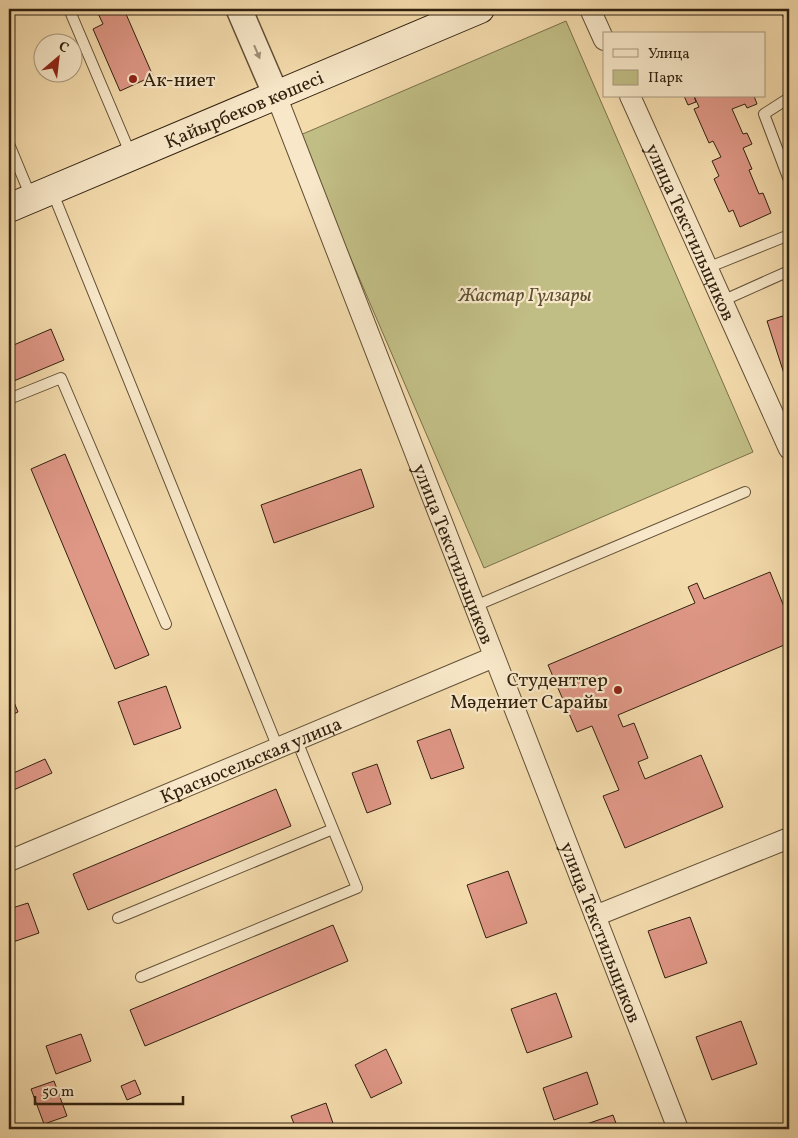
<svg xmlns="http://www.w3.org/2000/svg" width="798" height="1138" font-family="Vollkorn,serif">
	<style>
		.green { fill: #c1be85; stroke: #79704a }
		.building { fill: #df9786; stroke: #31210f }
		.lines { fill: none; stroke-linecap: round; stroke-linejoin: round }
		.service-casing { stroke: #625036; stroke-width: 12 }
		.minor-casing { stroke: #625036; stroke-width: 22 }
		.tertiary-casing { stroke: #625036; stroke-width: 28 }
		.secondary-casing { stroke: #31210f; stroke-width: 30 }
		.service { stroke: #f8e8c9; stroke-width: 10 }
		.minor { stroke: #f8e8c9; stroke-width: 20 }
		.tertiary { stroke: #f8e8c9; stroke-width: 25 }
		.secondary { stroke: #f8e8c9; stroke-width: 28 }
		.oneway { fill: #9e8e75 }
		.poi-dot { fill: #8f2418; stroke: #f8e8c9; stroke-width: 2 }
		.labels { text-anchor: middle; stroke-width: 4.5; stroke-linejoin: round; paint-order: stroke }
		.poi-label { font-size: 19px; fill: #31210f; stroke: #f8e8c9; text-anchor: start }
		.street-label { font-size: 19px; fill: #31210f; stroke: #f8e8c9 }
		.park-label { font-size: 19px; font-style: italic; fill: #5c5032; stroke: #f8e8c9 }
	</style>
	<rect width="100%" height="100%" fill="#f4dbac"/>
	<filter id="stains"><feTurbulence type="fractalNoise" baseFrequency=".004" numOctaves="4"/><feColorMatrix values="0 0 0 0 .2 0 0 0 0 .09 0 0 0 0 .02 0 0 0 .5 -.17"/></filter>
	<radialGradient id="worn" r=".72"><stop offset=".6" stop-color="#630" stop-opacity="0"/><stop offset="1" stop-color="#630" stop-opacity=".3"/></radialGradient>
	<path class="green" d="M566 21 753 452 484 568 298 136Z"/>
	<path class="building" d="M96 9H136L126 14 153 76 120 91 93 29 103 24Z
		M684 96H694L696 102 688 105Z
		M694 96H754L757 104 747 108 745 104 732 109 743 134 747 133 752 144 743 148 752 169 749 170 759 194 763 193 771 213 740 227 733 210 729 212 714 179 719 176 712 161 721 157 713 141 709 143 694 109 699 107Z
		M789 314V389L767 321Z
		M51 329 64 360 9 383V347Z
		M65 454 149 655 115 669 31 469Z
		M361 469 374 507 274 543 261 505Z
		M770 572 789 619V643L618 715 623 727 634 723 648 758 638 762 645 779 701 755 723 807 625 848 603 796 619 790 592 726 577 732 548 665 695 603 688 587 697 583 704 599Z
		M166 686 181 728 134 745 118 702Z
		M9 690 18 712 9 716Z
		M450 729 464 768 431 779 417 741Z
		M45 759 52 773 9 792V775Z
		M377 764 391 804 367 813 352 773Z
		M276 789 291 826 88 910 73 874Z
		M508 871 527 923 486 938 467 885Z
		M28 903 39 933 13 942 9 929V909Z
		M690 917 707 963 665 978 648 931Z
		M333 925 348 961 145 1046 130 1010Z
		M556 993 572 1037 527 1053 511 1009Z
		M741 1021 757 1064 712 1080 696 1037Z
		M81 1034 91 1061 56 1074 46 1046Z
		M386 1049 402 1083 371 1098 355 1065Z
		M587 1072 598 1104 554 1120 543 1088Z
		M135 1080 141 1094 127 1100 121 1086Z
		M54 1081 67 1116 44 1124 31 1089Z
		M326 1103 335 1129H296L291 1116Z
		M613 1115 618 1129H572Z"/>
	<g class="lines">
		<g class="service-casing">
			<path id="service" d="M69 9 131 155
				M785 9 789 16
				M789 98 764 114 789 180
				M9 144 31 197
				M52 191 278 748
				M707 268 789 235
				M722 301 789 271
				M9 399 61 378 166 624
				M475 606 745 492
				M118 918 333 829
				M141 977 357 888 297 741"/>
		</g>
		<g class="minor-casing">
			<g id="minor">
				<path d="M590 9 604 40"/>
				<path id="s1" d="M276 95 678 1129"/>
				<path id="s2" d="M630 96 789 449"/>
				<path id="s3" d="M9 861 494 657"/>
				<path d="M595 916 789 838"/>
			</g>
		</g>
		<g class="tertiary-casing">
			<path id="tertiary" d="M239 9 276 95"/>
		</g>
		<g class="secondary-casing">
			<g id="secondary">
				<path id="s4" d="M9 208 480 9"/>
			</g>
		</g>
		<use href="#service" class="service"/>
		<use href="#minor" class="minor"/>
		<use href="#tertiary" class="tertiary"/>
		<use href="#secondary" class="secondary"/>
	</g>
	<defs><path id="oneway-solid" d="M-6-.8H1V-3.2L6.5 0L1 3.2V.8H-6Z" transform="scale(1.25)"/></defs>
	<use class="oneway" href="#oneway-solid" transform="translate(257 52) rotate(67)"/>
	<g class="poi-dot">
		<circle cx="133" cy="79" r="5"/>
		<circle cx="618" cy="690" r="5"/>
	</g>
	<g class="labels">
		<g class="poi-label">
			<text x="143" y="86">Ак-ниет</text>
			<text x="608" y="686" text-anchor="end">Студенттер<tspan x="608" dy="22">Мәдениет Сарайы</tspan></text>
		</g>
		<g class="street-label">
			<text dy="7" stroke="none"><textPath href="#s4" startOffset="255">Қайырбеков көшесі</textPath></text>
			<text dy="7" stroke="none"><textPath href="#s2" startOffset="149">улица Текстильщиков</textPath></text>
			<text dy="7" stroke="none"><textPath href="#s1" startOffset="492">улица Текстильщиков</textPath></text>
			<text dy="7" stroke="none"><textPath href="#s3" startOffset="262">Красносельская улица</textPath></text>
			<text dy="7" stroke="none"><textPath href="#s1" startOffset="898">улица Текстильщиков</textPath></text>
		</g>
		<g class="park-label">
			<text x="525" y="301">Жастар Гүлзары</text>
		</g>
	</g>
	<rect width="798" height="1138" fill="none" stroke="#f4dbac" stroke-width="30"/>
	<rect x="10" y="10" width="778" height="1118" fill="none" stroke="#31210f" stroke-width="2.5"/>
	<rect x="15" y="15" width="768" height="1108" fill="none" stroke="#31210f"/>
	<rect x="603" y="32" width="162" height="65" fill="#f8e8c9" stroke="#a8987f"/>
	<rect x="613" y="49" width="25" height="8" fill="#f8e8c9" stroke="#a8987f"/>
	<text x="648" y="58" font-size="15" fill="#31210f">Улица</text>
	<rect x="613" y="70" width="25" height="15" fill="#c1be85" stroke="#a8987f"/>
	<text x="648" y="82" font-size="15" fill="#31210f">Парк</text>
	<g transform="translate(58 58) rotate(28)"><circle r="24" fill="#f8e8c9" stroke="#a8987f"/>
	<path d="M0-4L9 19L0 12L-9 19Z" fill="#8f2418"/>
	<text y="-8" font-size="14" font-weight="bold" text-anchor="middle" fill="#31210f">С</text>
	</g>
	<path d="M35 1096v8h148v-8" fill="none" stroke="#31210f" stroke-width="2.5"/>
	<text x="42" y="1096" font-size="15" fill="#31210f" stroke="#f8e8c9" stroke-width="4" paint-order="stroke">50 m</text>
	<rect width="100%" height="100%" filter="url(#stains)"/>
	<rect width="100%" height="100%" fill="url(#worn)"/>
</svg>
